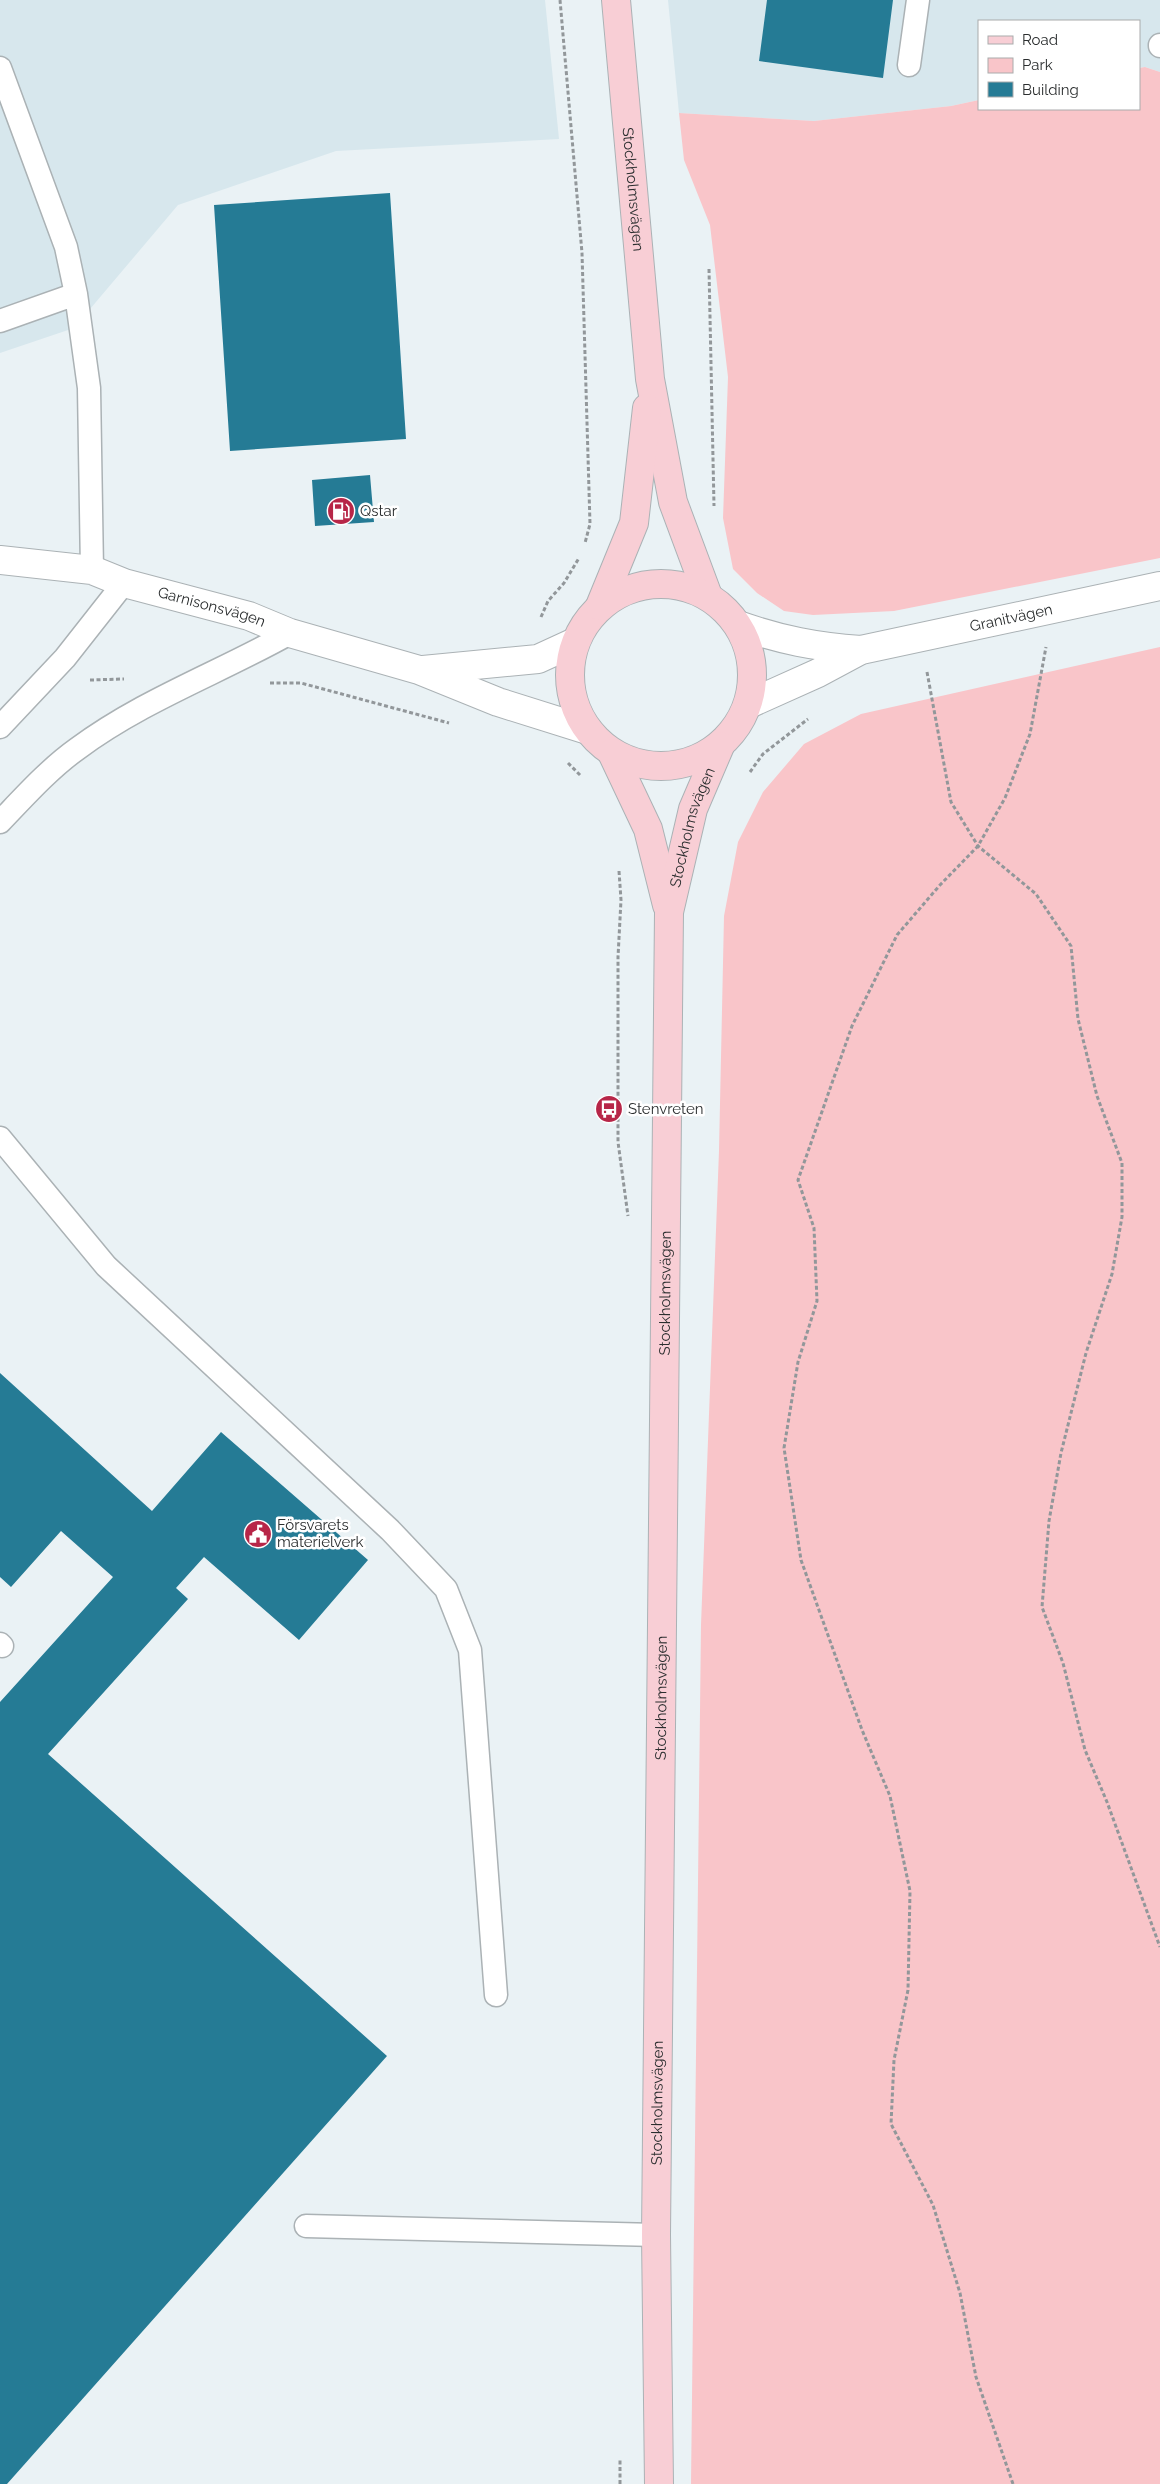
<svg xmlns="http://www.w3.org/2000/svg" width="1160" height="2484" font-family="Raleway,sans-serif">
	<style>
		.built { fill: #d7e7ed }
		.green { fill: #f9c5c9 }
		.building { fill: #257b95 }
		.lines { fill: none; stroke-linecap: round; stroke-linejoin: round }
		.lane-casing { stroke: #abb2b5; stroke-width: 25 }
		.street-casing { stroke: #abb2b5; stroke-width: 30 }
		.secondary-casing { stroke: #abb2b5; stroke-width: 30 }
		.path { stroke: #92979a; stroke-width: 3; stroke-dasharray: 4 2.5; stroke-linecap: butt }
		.lane { stroke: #fff; stroke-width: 22 }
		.street { stroke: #fff; stroke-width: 28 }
		.secondary { stroke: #f8ced5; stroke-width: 28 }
		.labels { text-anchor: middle; stroke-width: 5; stroke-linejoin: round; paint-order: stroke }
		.street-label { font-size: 15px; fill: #2b2e2f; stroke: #fff }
		.poi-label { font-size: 15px; fill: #2b2e2f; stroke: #fff; text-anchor: start }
	</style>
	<rect width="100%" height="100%" fill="#eaf2f5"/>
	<path class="built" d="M0 0H545L559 139 336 151 178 205 74 328 0 353Z
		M668 0H1160V72L1145 67 1139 68V21H979V100L951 106 814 121 679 113Z"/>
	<path class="green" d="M1145 67 1160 72V558L894 611 813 615 784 611 757 593 733 569 723 518 728 377 710 225 684 160 679 113 814 121 951 106 979 100V109H1139V68Z
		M1160 647V2484H691L701 1625 719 1151 724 916 738 842 763 792 804 744 861 714Z"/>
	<path class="building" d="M767 0H893L883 78 759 61Z
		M390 193 406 439 230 451 214 205Z
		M370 475 374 522 315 526 312 480Z
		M0 1373 152 1511 221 1432 368 1560 299 1640 204 1557 176 1588 188 1599 48 1754 387 2056 7 2484H0V1702L113 1577 61 1531 11 1587 0 1577Z"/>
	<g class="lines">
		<g class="lane-casing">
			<path id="lane" d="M1160 45V46
				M909 65 918 0
				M0 68 66 247 76 294 89 388 92 570
				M0 321 76 294
				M0 727 65 658 124 583
				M0 822C24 797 49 769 77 749 143 700 219 673 290 633
				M0 1138 106 1266 390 1530 446 1589 470 1650 496 1995
				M0 1644 2 1646
				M306 2226 656 2235"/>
		</g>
		<g class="street-casing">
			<g id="street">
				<path id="s1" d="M0 560 92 570 124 583 249 616 290 633 419 670 498 702 584 729"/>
				<path d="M738 625C781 640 816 647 861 650"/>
				<path d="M423 670 538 659 575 642"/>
				<path id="s2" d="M749 704 818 673 861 650 1160 586"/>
			</g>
		</g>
		<g class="secondary-casing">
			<g id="secondary">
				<path id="s3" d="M616 0 650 379 673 502 708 596"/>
				<circle cx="661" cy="675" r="91"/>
				<path d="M600 606 634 523 647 408"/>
				<path d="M612 753 648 829 667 905"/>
				<path id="s4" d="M659 2484 656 2235 669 912 693 809 720 746"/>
			</g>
		</g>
		<path class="path" d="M560 0 582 253 590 524 585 543
			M709 269 714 506
			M541 617 548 601 564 583 579 558
			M927 672 951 802 978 846 1036 894 1071 946 1078 1019 1097 1096 1122 1163V1217L1112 1274 1086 1353 1061 1453 1049 1521 1042 1607 1063 1663 1085 1750 1107 1802 1160 1947
			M90 680 124 679
			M270 683H301L449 723
			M568 763 581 776
			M750 772 763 754 808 719
			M619 871 621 900 618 957V1142L628 1216
			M620 2484V2460
			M1013 2484 976 2377 960 2293 933 2205 891 2124 894 2060 908 1990 910 1891 890 1796 862 1730 801 1560 784 1448 798 1362 817 1301 814 1228 798 1180 852 1026 897 935 940 885 978 846 1005 798 1030 734 1046 647"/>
		<use href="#lane" class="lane"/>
		<use href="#street" class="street"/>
		<use href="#secondary" class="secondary"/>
	</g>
	<defs>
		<g id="fuel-disc" transform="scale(1.4375)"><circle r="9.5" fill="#b72648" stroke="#fff"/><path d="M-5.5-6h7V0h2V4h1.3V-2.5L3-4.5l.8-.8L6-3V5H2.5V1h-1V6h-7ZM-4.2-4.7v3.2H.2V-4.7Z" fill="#fff"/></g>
		<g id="bus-disc" transform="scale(1.4375)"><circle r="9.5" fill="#b72648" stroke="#fff"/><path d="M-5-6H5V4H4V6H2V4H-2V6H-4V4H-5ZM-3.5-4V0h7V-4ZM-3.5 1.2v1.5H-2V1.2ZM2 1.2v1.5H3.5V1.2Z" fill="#fff"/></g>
		<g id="civic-disc" transform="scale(1.4375)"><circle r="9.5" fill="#b72648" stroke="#fff"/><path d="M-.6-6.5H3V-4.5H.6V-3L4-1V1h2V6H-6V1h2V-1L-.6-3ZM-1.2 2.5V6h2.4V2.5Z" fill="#fff"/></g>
	</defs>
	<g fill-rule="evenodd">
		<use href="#fuel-disc" x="341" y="511"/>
		<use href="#bus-disc" x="609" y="1109"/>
		<use href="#civic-disc" x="258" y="1534"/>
	</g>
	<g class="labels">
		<g class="street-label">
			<text dy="5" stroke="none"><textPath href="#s3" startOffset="190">Stockholmsvägen</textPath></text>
			<text dy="5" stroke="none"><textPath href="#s1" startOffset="218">Garnisonsvägen</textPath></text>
			<text dy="5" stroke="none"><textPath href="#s2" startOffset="278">Granitvägen</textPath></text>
			<text dy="5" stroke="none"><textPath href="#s4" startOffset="1660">Stockholmsvägen</textPath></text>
			<text dy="5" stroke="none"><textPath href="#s4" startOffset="1191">Stockholmsvägen</textPath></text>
			<text dy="5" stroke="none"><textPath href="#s4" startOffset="786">Stockholmsvägen</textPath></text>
			<text dy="5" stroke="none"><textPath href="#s4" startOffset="381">Stockholmsvägen</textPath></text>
		</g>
		<g class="poi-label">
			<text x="360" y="516">Qstar</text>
			<text x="628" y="1114">Stenvreten</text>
			<text x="277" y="1530">Försvarets<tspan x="277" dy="17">materielverk</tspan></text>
		</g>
	</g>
	<rect x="978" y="20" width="162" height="90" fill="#ffffff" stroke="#aaabac"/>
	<rect x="988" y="36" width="25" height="8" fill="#f8ced5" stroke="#aaabac"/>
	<text x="1022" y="45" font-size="15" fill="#2b2e2f">Road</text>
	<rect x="988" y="58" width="25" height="15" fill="#f9c5c9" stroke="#aaabac"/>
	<text x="1022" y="70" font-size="15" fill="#2b2e2f">Park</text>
	<rect x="988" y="82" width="25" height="15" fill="#257b95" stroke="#aaabac"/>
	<text x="1022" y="95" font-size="15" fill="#2b2e2f">Building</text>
</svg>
